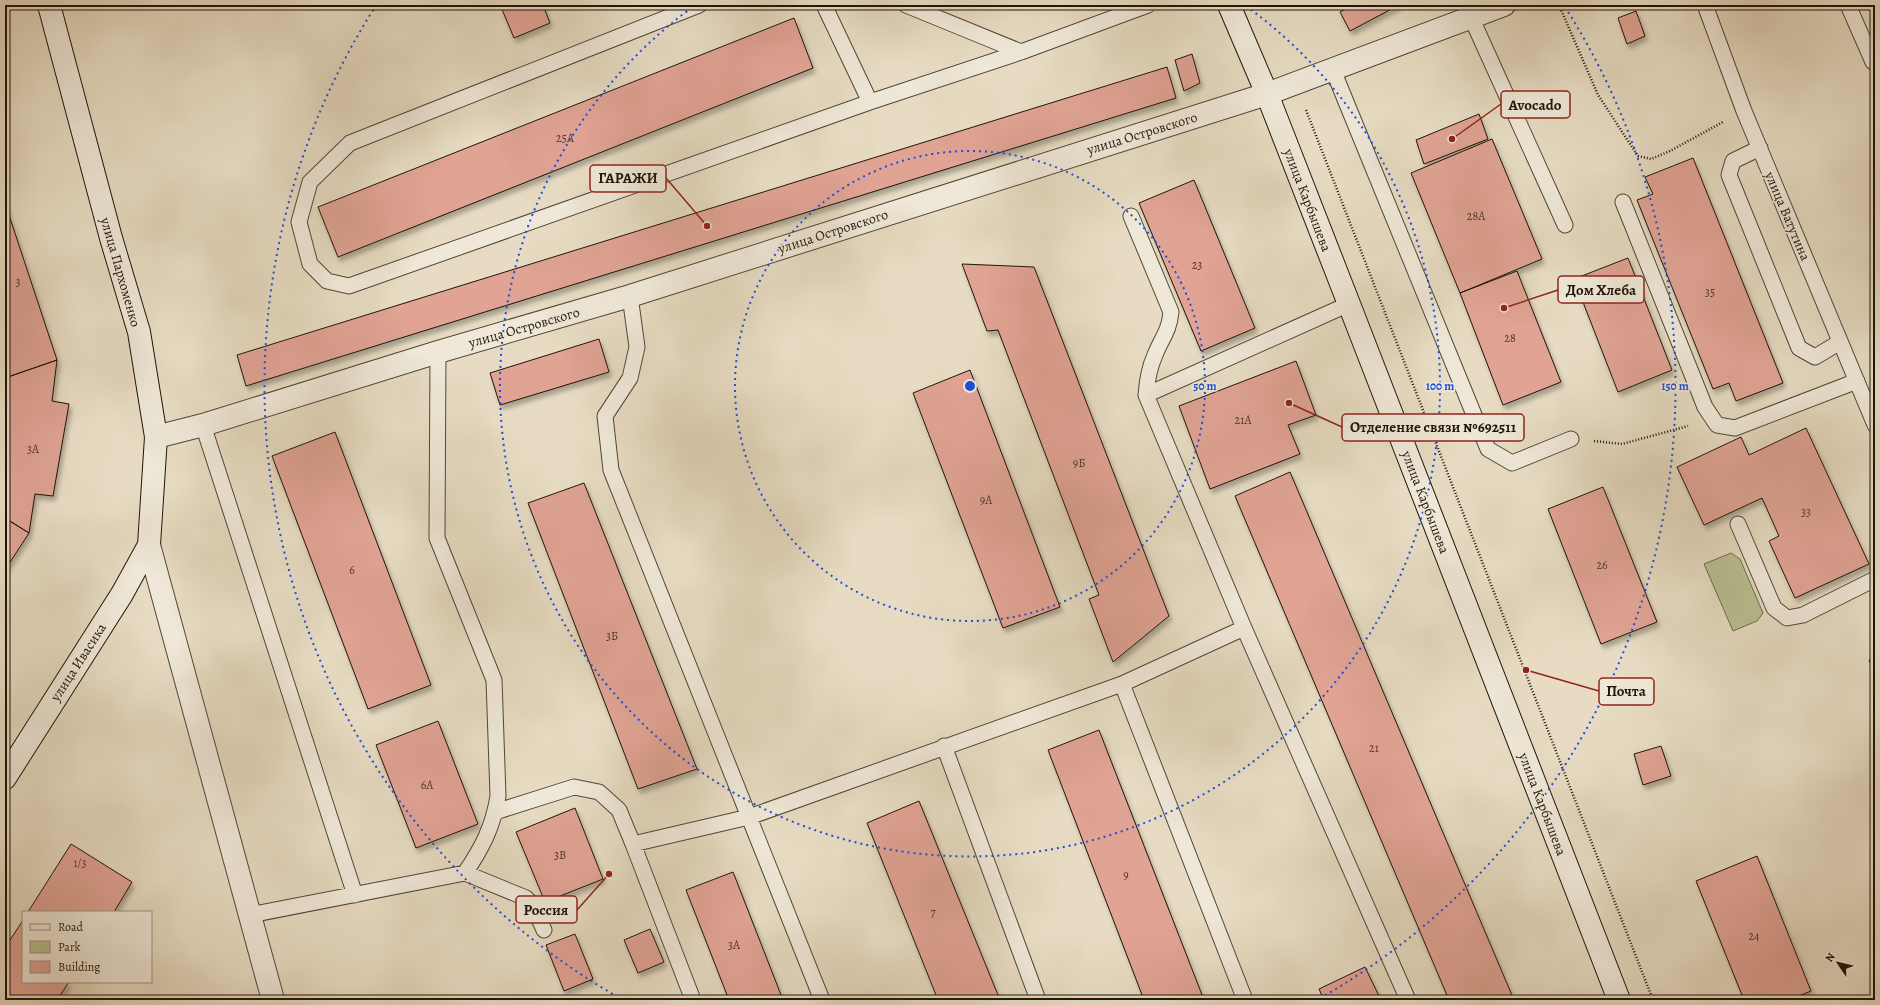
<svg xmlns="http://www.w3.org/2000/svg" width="1880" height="1005" font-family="Alegreya,serif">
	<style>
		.green { fill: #b9bf91; stroke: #6c6a4c }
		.building { fill: #e0a394; stroke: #1f1408; filter: url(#shadow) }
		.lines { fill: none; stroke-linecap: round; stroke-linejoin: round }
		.lane-casing { stroke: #514637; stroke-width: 17 }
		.street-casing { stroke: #514637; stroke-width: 24 }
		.secondary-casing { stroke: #1f1408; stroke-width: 24 }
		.path { stroke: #1f1408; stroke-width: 2.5; stroke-dasharray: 1 2; stroke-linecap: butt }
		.lane { stroke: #efe8d8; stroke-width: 15 }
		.street { stroke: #efe8d8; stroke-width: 22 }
		.secondary { stroke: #efe8d8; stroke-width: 22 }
		.ring { fill: none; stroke: #1d4ed8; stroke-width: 2; stroke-dasharray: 2 4 }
		.labels { text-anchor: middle; stroke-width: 3; stroke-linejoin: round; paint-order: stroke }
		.number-label { font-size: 12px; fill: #4f382b }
		.street-label { font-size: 14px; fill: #1f1408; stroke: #efe8d8 }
		.centre { fill: #1d4ed8; stroke: #efe8d8; stroke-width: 2 }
		.ring-label { font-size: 12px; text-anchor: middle; font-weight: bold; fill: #1d4ed8; stroke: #efe8d8; stroke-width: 3; stroke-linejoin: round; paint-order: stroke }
		.leader { fill: none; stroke: #8f2418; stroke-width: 1.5 }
		.callout-dot { fill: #8f2418; stroke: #efe8d8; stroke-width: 1.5 }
		.callout { fill: #efe8d8; stroke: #8f2418; stroke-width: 1.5 }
		.callout-label { font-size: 15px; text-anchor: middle; font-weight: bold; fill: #1f1408 }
	</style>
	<defs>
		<filter id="shadow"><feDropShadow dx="2.5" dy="4.5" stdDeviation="2" flood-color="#0004"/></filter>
	</defs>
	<rect width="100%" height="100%" fill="#e7dcc3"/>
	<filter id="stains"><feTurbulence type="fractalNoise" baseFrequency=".005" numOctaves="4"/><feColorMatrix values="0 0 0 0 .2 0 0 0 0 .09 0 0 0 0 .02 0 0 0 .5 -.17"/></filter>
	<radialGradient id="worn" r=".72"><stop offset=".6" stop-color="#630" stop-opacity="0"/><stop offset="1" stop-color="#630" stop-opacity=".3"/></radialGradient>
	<path class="green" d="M1731 553 1740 559 1763 613 1757 621 1733 631 1704 564Z"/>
	<path class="building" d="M506 5H543L550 23 514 38 501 7Z
		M1353 5H1399L1350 31 1340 12Z
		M1636 11 1645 36 1627 44 1618 18Z
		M794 18 813 68 338 257 318 207Z
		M1192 54 1200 83 1184 91 1175 60Z
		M1167 67 1176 98 246 386 237 355Z
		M1479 114 1488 139 1424 164 1416 140Z
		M1492 139 1542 259 1460 293 1411 173Z
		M1693 158 1783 383 1736 401 1729 383 1713 389 1637 200 1653 194 1645 177Z
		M1194 180 1255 328 1201 351 1139 203Z
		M5 203 57 360 5 378Z
		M1628 258 1672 370 1618 392 1574 279Z
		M962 264 1034 267 1169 616 1113 662 1089 599 1099 595 998 330 987 331Z
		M1517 271 1561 382 1503 405 1460 293Z
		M599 339 609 372 500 405 490 373Z
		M57 360 52 401 69 404 53 496 35 494 29 533 5 518V378Z
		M1296 361 1316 415 1288 425 1300 454 1210 489 1179 406Z
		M970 370 1060 607 1003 628 913 393Z
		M1806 428 1869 564 1795 598 1769 541 1779 536 1762 498 1704 525 1677 467 1741 437 1749 455Z
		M335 432 431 685 368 709 272 456Z
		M1290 472 1514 1000H1449L1235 496Z
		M584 483 697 769 638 789 528 503Z
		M1603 487 1657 622 1601 644 1548 509Z
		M5 518 29 533 5 570Z
		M1875 658V674L1869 660Z
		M438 721 478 824 416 848 376 745Z
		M1099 730 1204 1000H1144L1048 750Z
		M1661 746 1671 776 1643 785 1634 754Z
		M919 801 1000 1000H938L867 823Z
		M575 808 603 879 545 902 516 832Z
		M71 844 132 882 114 912H28Z
		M1757 856 1811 991 1789 1000H1744L1696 881Z
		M733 872 783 1000H729L686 890Z
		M23 920V982H69L57 1000H5V948Z
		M650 929 664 962 638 973 624 940Z
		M575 934 593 979 564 991 546 945Z
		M1365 967 1379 996 1371 1000H1324L1319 989Z"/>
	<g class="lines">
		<g class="lane-casing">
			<path id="lane" d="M699 5 350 143 310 182 299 222 310 264 327 281 349 286 870 102
				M824 5 870 102 1021 52 1148 5
				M906 5 1021 52
				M1705 5 1744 111 1875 425
				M1848 5 1873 62
				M1471 17 1565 225
				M1333 70 1488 449 1512 463 1571 439
				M1760 148 1733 161 1729 175 1799 348 1815 357 1840 342
				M1623 202 1705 407 1717 425 1735 428 1857 381
				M1131 216 1171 312C1169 332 1162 337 1155 355 1149 368 1147 381 1146 395L1244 628 1408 1000
				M438 352 437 538 494 680 498 796C493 827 482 848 465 873
				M1146 395 1349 304
				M203 425 355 895
				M1738 524 1774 608 1787 618 1803 615 1875 579
				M1122 684 1244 628
				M944 746 1038 1000
				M495 812 574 787 599 792 619 810 633 844 749 817 611 470 605 416 630 378 637 347 630 296
				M633 844 693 1000
				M250 915 465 873 526 898 533 905 544 930
				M822 1000 749 817 1122 684 1245 1000"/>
		</g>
		<g class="street-casing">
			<path id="street" d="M156 437 203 425 438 352 630 296 1267 94 1504 5
				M149 545 273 1000"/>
		</g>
		<g class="secondary-casing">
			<path id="secondary" d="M1229 5 1267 94 1349 304 1619 1000
				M5 778 122 594 149 545 156 437 139 332 111 238 49 5"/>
		</g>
		<path class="path" d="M1559 5 1598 95 1638 156 1651 159 1670 151 1723 122
			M1306 110 1653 1000
			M1594 441 1622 444 1688 426"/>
		<use href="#lane" class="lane"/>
		<use href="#street" class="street"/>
		<use href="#secondary" class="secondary"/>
	</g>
	<g class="ring">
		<circle cx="970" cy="386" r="235"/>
		<path d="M1246 6A470 470 0 1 1 694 6"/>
		<path d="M623 1000A705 705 0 0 1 375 7M1565 7A705 705 0 0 1 1317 1000"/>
	</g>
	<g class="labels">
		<g class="number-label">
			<text x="565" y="142">25А</text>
			<text x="1476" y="220">28А</text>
			<text x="1197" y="269">23</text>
			<text x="18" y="286">3</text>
			<text x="1710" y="296">35</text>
			<text x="1510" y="342">28</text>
			<text x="1243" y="424">21А</text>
			<text x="33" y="453">3А</text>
			<text x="1079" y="467">9Б</text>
			<text x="986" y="504">9А</text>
			<text x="1806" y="516">33</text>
			<text x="1602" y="569">26</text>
			<text x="352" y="574">6</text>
			<text x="612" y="640">3Б</text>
			<text x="1374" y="752">21</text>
			<text x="427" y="789">6А</text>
			<text x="560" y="859">3В</text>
			<text x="80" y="867">1/3</text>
			<text x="1126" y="879">9</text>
			<text x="933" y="916">7</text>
			<text x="1754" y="940">24</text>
			<text x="734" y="949">3А</text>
		</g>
		<g class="street-label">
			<text transform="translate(1142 133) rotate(-17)" y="5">улица Островского</text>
			<text transform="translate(1308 200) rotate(69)" y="5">улица Карбышева</text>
			<text transform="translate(1788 216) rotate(67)" y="5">улица Ватутина</text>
			<text transform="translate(833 231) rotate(-18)" y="5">улица Островского</text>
			<text transform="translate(121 272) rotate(74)" y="5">улица Пархоменко</text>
			<text transform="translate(524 327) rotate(-16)" y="5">улица Островского</text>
			<text transform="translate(1426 502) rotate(69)" y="5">улица Карбышева</text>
			<text transform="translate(78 662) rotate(-57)" y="5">улица Ивасика</text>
			<text transform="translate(1543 804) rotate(69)" y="5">улица Карбышева</text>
		</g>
	</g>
	<circle cx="970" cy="386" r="6" class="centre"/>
	<g class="ring-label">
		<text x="1205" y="390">50 m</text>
		<text x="1440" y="390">100 m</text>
		<text x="1675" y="390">150 m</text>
	</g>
	<path class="leader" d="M1452 139L1501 104M707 226L666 178M1504 308L1558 290M1289 403L1342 427M1526 670L1599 691M609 874L577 910"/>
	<g class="callout-dot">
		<circle cx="1452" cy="139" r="4"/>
		<circle cx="707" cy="226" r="4"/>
		<circle cx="1504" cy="308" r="4"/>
		<circle cx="1289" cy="403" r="4"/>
		<circle cx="1526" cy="670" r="4"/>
		<circle cx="609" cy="874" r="4"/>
	</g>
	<g class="callout">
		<rect x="1501" y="91" width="69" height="27" rx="4"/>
		<rect x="590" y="165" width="76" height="27" rx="4"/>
		<rect x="1558" y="276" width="86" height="27" rx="4"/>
		<rect x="1342" y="414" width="182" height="27" rx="4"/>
		<rect x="1599" y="678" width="55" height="27" rx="4"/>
		<rect x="516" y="896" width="61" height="27" rx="4"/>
	</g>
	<g class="callout-label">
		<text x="1535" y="110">Avocado</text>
		<text x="628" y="183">ГАРАЖИ</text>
		<text x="1601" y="295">Дом Хлеба</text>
		<text x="1433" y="432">Отделение связи №692511</text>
		<text x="1626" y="696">Почта</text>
		<text x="546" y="915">Россия</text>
	</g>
	<rect width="1880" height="1005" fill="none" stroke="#e7dcc3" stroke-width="20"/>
	<rect x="6" y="6" width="1868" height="993" fill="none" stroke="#1f1408" stroke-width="2"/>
	<rect x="10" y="10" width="1860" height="985" fill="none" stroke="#1f1408"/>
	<rect x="22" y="911" width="130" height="72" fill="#efe8d8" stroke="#9c9385"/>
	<rect x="30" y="924" width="20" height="6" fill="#efe8d8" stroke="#9c9385"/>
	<text x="58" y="931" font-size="12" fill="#1f1408">Road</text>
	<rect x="30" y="941" width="20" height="12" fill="#b9bf91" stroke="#9c9385"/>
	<text x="58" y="951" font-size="12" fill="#1f1408">Park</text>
	<rect x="30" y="961" width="20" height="12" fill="#e0a394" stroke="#9c9385"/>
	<text x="58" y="971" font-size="12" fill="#1f1408">Building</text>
	<g transform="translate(1838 963) rotate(305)" stroke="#efe8d8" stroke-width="3" paint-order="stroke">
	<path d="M0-3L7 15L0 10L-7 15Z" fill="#1f1408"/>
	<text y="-6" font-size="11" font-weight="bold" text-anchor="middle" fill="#1f1408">N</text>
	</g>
	<rect width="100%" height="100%" filter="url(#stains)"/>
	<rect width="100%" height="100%" fill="url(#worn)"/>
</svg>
